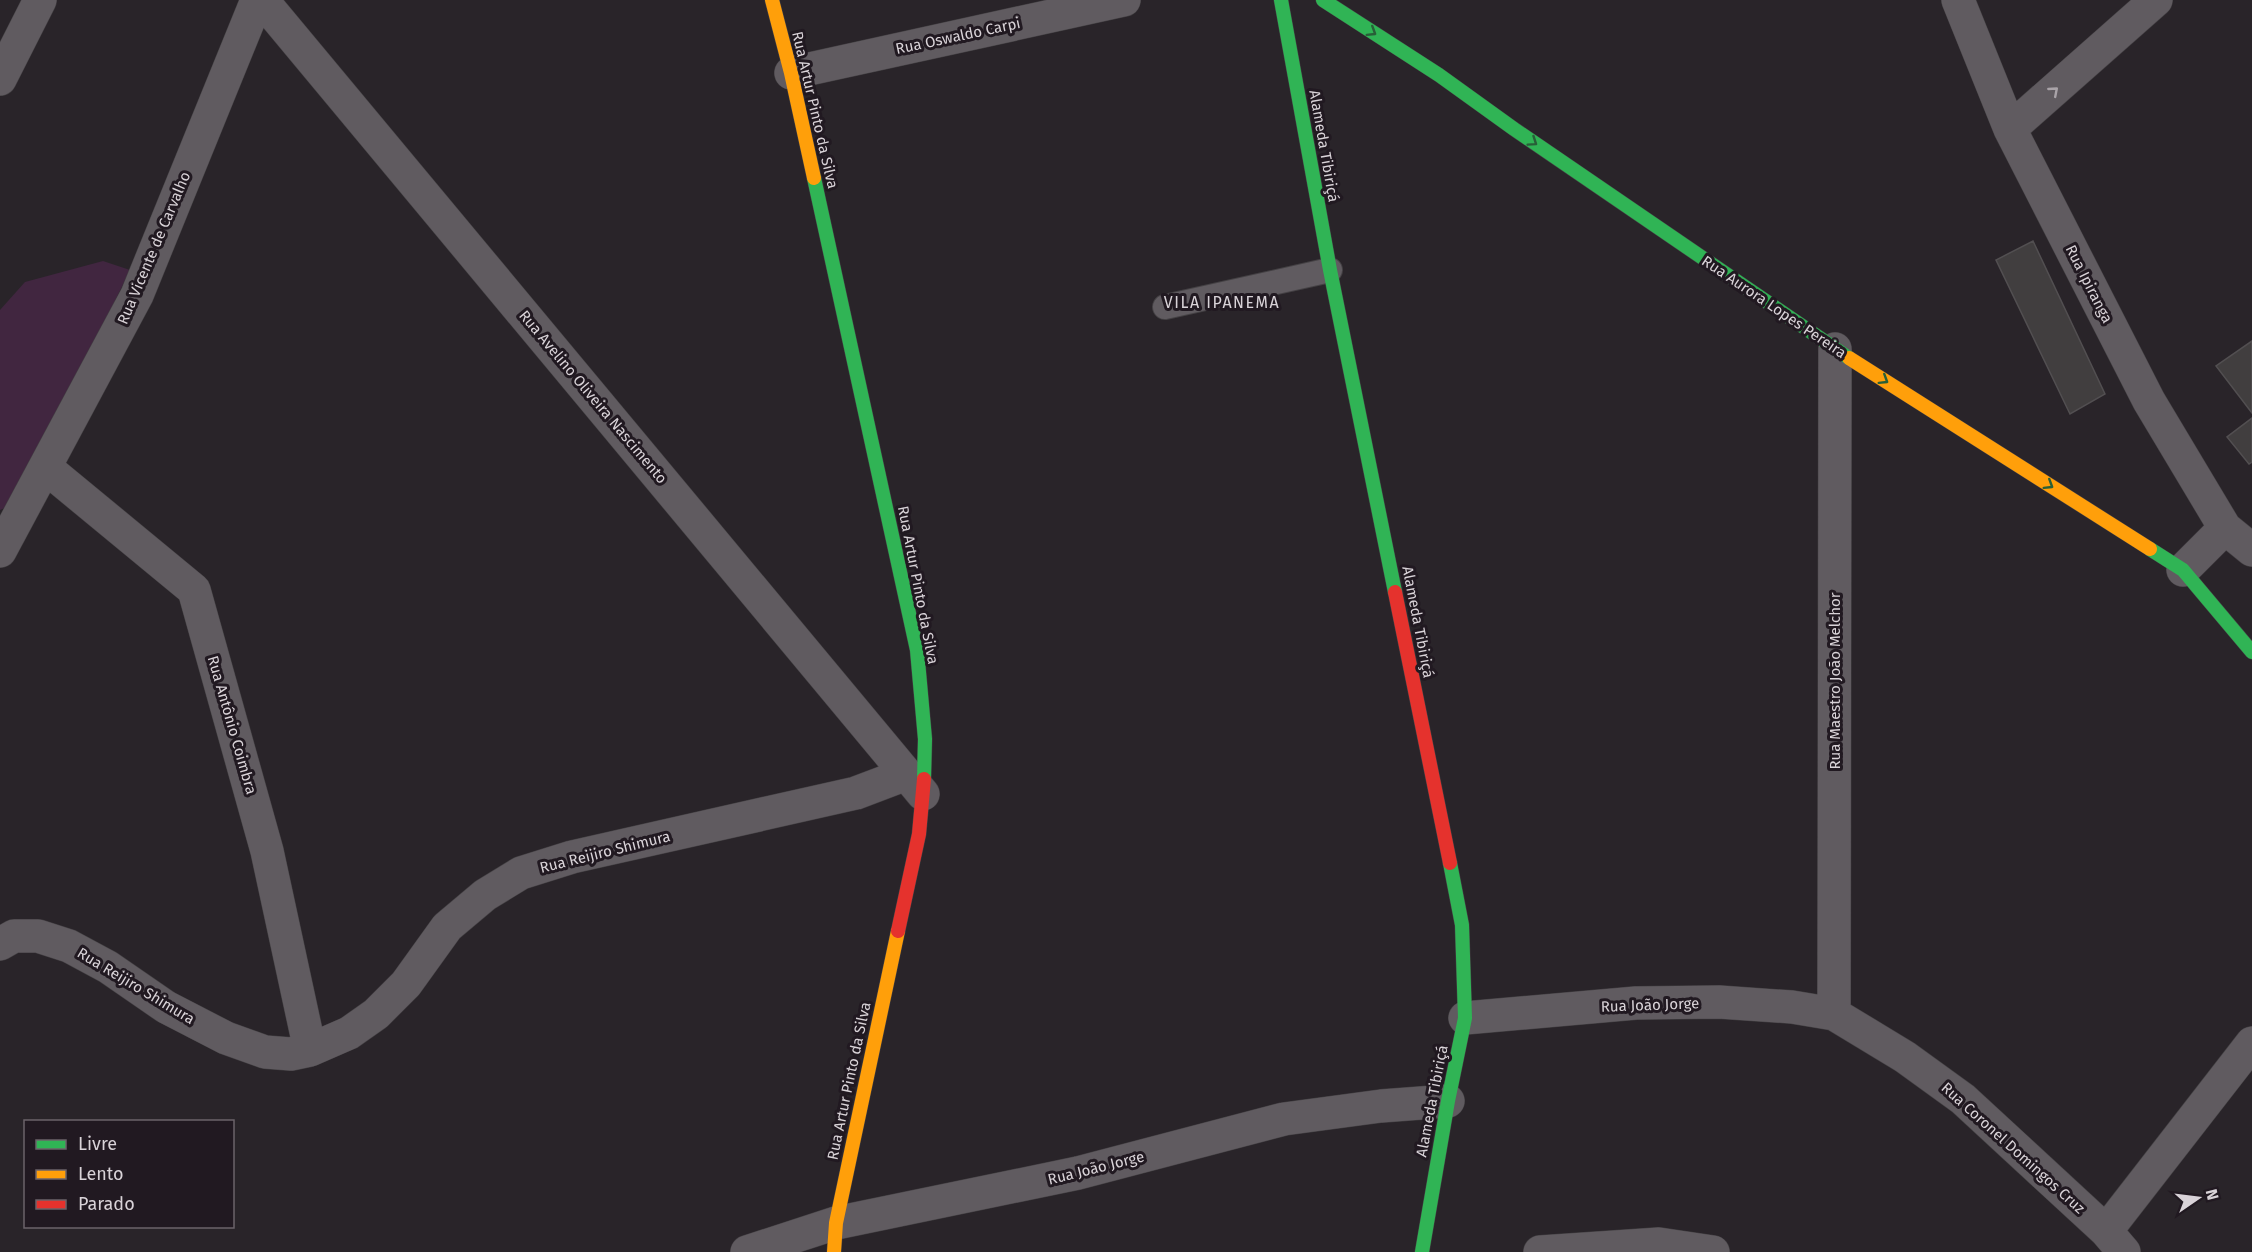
<svg xmlns="http://www.w3.org/2000/svg" width="2252" height="1252" font-family="'Fira Sans',sans-serif">
	<style>
		.green { fill: #412640 }
		.building { fill: #413e3f; stroke: #524f51; stroke-width: 1.5 }
		.lines { fill: none; stroke-linecap: round; stroke-linejoin: round }
		.lane-casing { stroke: #444144; stroke-width: 26 }
		.street-casing { stroke: #444144; stroke-width: 34 }
		.fast-casing { stroke: #444144; stroke-width: 15 }
		.slow-casing { stroke: #444144; stroke-width: 15 }
		.jam-casing { stroke: #444144; stroke-width: 15 }
		.lane { stroke: #605b60; stroke-width: 24 }
		.street { stroke: #605b60; stroke-width: 33 }
		.fast { stroke: #30b455; stroke-width: 14 }
		.slow { stroke: #ff9f0a; stroke-width: 14 }
		.jam { stroke: #e5322d; stroke-width: 14 }
		.oneway { stroke: #285f38 }
		.oneway2 { stroke: #a9a3a8 }
		.labels { text-anchor: middle; stroke-width: 6; stroke-linejoin: round; paint-order: stroke }
		.street-label { font-size: 15px; fill: #d9d3d8; stroke: #211921 }
		.neighbourhood-label { font-size: 16px; letter-spacing: 1.5px; fill: #d9d3d8; stroke: #211921 }
	</style>
	<rect width="100%" height="100%" fill="#292429"/>
	<path class="green" d="M103 261 130 270 17 503 0 510V310L25 282Z"/>
	<path class="building" d="M2033 241 2105 394 2070 414 1996 260Z
		M2252 341V413L2216 366Z
		M2252 418V462L2249 464 2227 437Z"/>
	<g class="lines">
		<g class="lane-casing">
			<path id="lane" d="M1165 307 1330 270"/>
		</g>
		<g class="street-casing">
			<path id="street" d="M262 0 923 794
				M1958 0 2010 129 2149 401 2225 528 2252 550
				M791 73 1124 0
				M0 79 40 0
				M2010 129 2156 0
				M45 467 194 590 267 851 310 1050
				M0 551 137 295 257 0
				M2183 570 2225 528
				M0 944 14 936H38L69 946 108 967 166 1007 226 1038 265 1052 291 1054 310 1050 349 1033 376 1014 406 984 447 927 485 895 521 873 572 857 856 793 906 774
				M1834 1014 1835 349
				M1465 1018 1636 1003 1719 1002 1792 1007 1834 1014 1905 1057 1963 1099 2106 1231 2124 1252
				M2106 1231 2252 1043
				M747 1252 836 1223 1078 1173 1284 1119 1381 1106 1448 1101
				M1540 1252 1659 1244 1713 1252"/>
		</g>
		<g class="fast-casing">
			<path id="fast" d="M1281 0 1330 270 1395 592
				M1323 0 1439 75 1514 129 1849 358
				M814 178 917 650 925 739 924 779
				M2150 549 2183 570 2252 652
				M1422 1252 1448 1101 1465 1018 1462 925 1450 863"/>
		</g>
		<g class="slow-casing">
			<path id="slow" d="M772 0 791 73 814 178
				M1849 358 2150 549
				M834 1252 836 1223 898 931"/>
		</g>
		<g class="jam-casing">
			<path id="jam" d="M1395 592 1450 863
				M898 931 919 834 924 779"/>
		</g>
		<use href="#lane" class="lane"/>
		<use href="#street" class="street"/>
		<use href="#fast" class="fast"/>
		<use href="#slow" class="slow"/>
		<use href="#jam" class="jam"/>
	</g>
	<defs><path id="oneway-chevron" d="M-2-3.5L2.5 0L-2 3.5" fill="none" stroke-width="1.6" stroke-linecap="round" stroke-linejoin="round" transform="scale(1.5)"/></defs>
	<g class="oneway">
		<use href="#oneway-chevron" transform="translate(1372 32) rotate(32)"/>
		<use href="#oneway-chevron" transform="translate(1533 142) rotate(34)"/>
		<use href="#oneway-chevron" transform="translate(1884 380) rotate(32)"/>
		<use href="#oneway-chevron" transform="translate(2049 485) rotate(32)"/>
	</g>
	<use class="oneway2" href="#oneway-chevron" transform="translate(2054 91) rotate(-41)"/>
	<g class="labels">
		<g class="street-label">
			<text transform="translate(958 36) rotate(-12)" y="5">Rua Oswaldo Carpi</text>
			<text transform="translate(815 110) rotate(77)" y="5">Rua Artur Pinto da Silva</text>
			<text transform="translate(1324 146) rotate(80)" y="5">Alameda Tibiriçá</text>
			<text transform="translate(154 248) rotate(-67)" y="5">Rua Vicente de Carvalho</text>
			<text transform="translate(2089 284) rotate(63)" y="5">Rua Ipiranga</text>
			<text transform="translate(1774 307) rotate(34)" y="5">Rua Aurora Lopes Pereira</text>
			<text transform="translate(593 397) rotate(50)" y="5">Rua Avelino Oliveira Nascimento</text>
			<text transform="translate(918 585) rotate(79)" y="5">Rua Artur Pinto da Silva</text>
			<text transform="translate(1418 622) rotate(79)" y="5">Alameda Tibiriçá</text>
			<text transform="translate(1835 681) rotate(-90)" y="5">Rua Maestro João Melchor</text>
			<text transform="translate(232 725) rotate(74)" y="5">Rua Antônio Coimbra</text>
			<text transform="translate(605 852) rotate(-14)" y="5">Rua Reijiro Shimura</text>
			<text transform="translate(136 986) rotate(31)" y="5">Rua Reijiro Shimura</text>
			<text transform="translate(1650 1005) rotate(-2)" y="5">Rua João Jorge</text>
			<text transform="translate(849 1081) rotate(-78)" y="5">Rua Artur Pinto da Silva</text>
			<text transform="translate(1432 1101) rotate(-79)" y="5">Alameda Tibiriçá</text>
			<text transform="translate(2013 1148) rotate(42)" y="5">Rua Coronel Domingos Cruz</text>
			<text transform="translate(1096 1168) rotate(-14)" y="5">Rua João Jorge</text>
		</g>
		<g class="neighbourhood-label">
			<text x="1222" y="308">VILA IPANEMA</text>
		</g>
	</g>
	<rect x="24" y="1120" width="210" height="108" fill="#211921" stroke="#6b636a" stroke-width="1.5"/>
	<rect x="36" y="1140" width="30" height="9" fill="#30b455" stroke="#6b636a" stroke-width="1.5"/>
	<text x="78" y="1150" font-size="18" fill="#d9d3d8">Livre</text>
	<rect x="36" y="1170" width="30" height="9" fill="#ff9f0a" stroke="#6b636a" stroke-width="1.5"/>
	<text x="78" y="1180" font-size="18" fill="#d9d3d8">Lento</text>
	<rect x="36" y="1200" width="30" height="9" fill="#e5322d" stroke="#6b636a" stroke-width="1.5"/>
	<text x="78" y="1210" font-size="18" fill="#d9d3d8">Parado</text>
	<g transform="translate(2198 1198) rotate(76)" stroke="#211921" stroke-width="4.5" paint-order="stroke">
	<path d="M0-4.5L10 22L0 15L-10 22Z" fill="#d9d3d8"/>
	<text y="-9" font-size="16" font-weight="bold" text-anchor="middle" fill="#d9d3d8">N</text>
	</g>
</svg>
